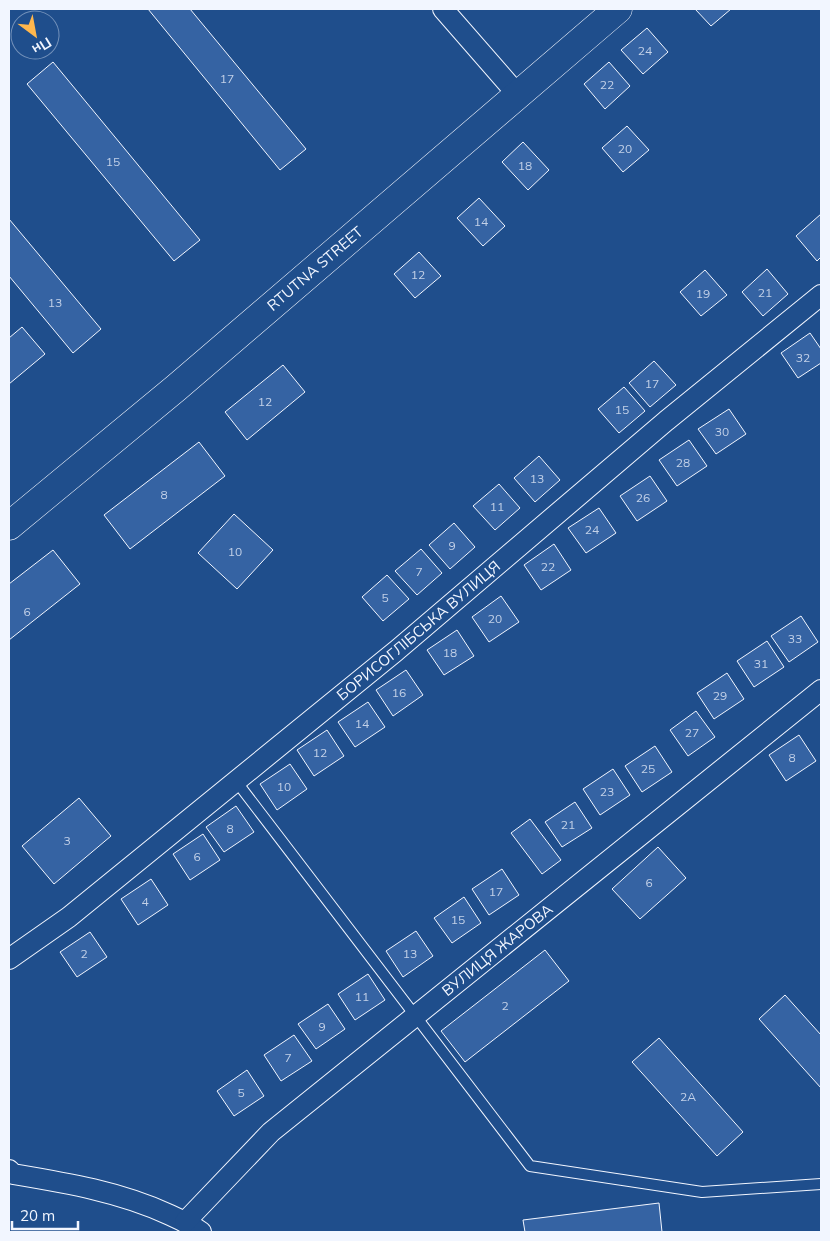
<svg xmlns="http://www.w3.org/2000/svg" width="830" height="1241" font-family="Mulish,sans-serif">
	<style>
		.building { fill: #3563a3; stroke: #f2f6ff }
		.lines { fill: none; stroke-linecap: round; stroke-linejoin: round }
		.lane-casing { stroke: #f2f6ff; stroke-width: 12 }
		.street-casing { stroke: #f2f6ff; stroke-width: 22 }
		.secondary-casing { stroke: #f2f6ff; stroke-width: 29 }
		.lane { stroke: #1f4e8c; stroke-width: 10 }
		.street { stroke: #1f4e8c; stroke-width: 20 }
		.secondary { stroke: #1f4e8c; stroke-width: 28 }
		.labels { text-anchor: middle; stroke-width: 4; stroke-linejoin: round; paint-order: stroke }
		.number-label { font-size: 12px; fill: #c3d1e8 }
		.street-label { font-size: 15px; fill: #f2f6ff; stroke: #1f4e8c }
	</style>
	<rect width="100%" height="100%" fill="#1f4e8c"/>
	<path class="building" d="M148 9H190L306 149 280 170Z
		M695 9H731L711 26Z
		M647 28 668 52 643 74 621 50Z
		M53 62 200 240 174 261 27 84Z
		M609 62 630 86 605 109 584 84Z
		M627 126 649 150 623 172 602 148Z
		M523 142 549 170 528 190 502 162Z
		M479 198 505 226 483 246 457 218Z
		M821 214V257L817 261 796 236Z
		M9 219 101 329 73 353 9 276Z
		M419 252 441 276 415 298 394 274Z
		M767 269 788 294 763 316 742 292Z
		M705 270 727 295 701 316 680 292Z
		M22 327 45 354 9 384V338Z
		M810 333 821 349V363L798 378 781 353Z
		M654 361 676 385 650 407 629 383Z
		M283 365 305 392 247 440 225 412Z
		M624 387 645 411 619 433 598 409Z
		M729 409 746 434 716 454 698 429Z
		M689 440 707 466 677 486 659 460Z
		M199 442 225 476 130 549 104 515Z
		M539 456 560 480 535 502 514 478Z
		M650 476 667 501 637 521 620 496Z
		M499 484 520 508 495 530 473 506Z
		M599 508 616 533 586 553 568 528Z
		M234 514 273 550 237 589 198 553Z
		M454 523 475 547 450 569 429 545Z
		M554 544 571 570 541 590 524 565Z
		M421 549 442 573 417 595 395 571Z
		M53 550 80 584 9 640V584Z
		M387 575 409 599 383 621 362 597Z
		M501 596 519 622 489 642 472 617Z
		M801 616 818 642 789 662 771 636Z
		M457 630 474 656 444 675 427 650Z
		M767 641 784 667 754 687 737 661Z
		M406 670 423 695 393 716 376 690Z
		M727 673 744 699 714 719 697 693Z
		M368 702 385 727 355 747 338 722Z
		M696 711 715 737 688 756 670 730Z
		M327 730 344 756 314 776 297 750Z
		M799 735 816 761 786 781 769 755Z
		M655 746 672 772 642 792 625 766Z
		M290 764 307 789 277 810 260 784Z
		M613 769 630 795 600 815 583 789Z
		M79 798 111 836 54 884 22 846Z
		M575 802 592 828 562 847 545 822Z
		M236 806 254 832 224 852 206 827Z
		M530 819 561 860 542 874 511 833Z
		M203 834 220 860 190 880 173 854Z
		M658 847 686 878 640 919 612 889Z
		M502 869 519 895 489 915 472 889Z
		M151 879 168 905 138 925 121 899Z
		M464 897 481 923 452 943 434 918Z
		M416 931 433 956 403 977 386 951Z
		M90 932 107 957 77 977 60 952Z
		M545 950 569 981 465 1062 441 1031Z
		M368 974 385 1000 355 1020 338 994Z
		M785 995 821 1035V1088L759 1019Z
		M328 1004 345 1029 316 1049 298 1024Z
		M294 1035 312 1061 281 1081 264 1055Z
		M659 1038 743 1132 717 1156 632 1062Z
		M247 1070 264 1096 234 1116 217 1091Z
		M659 1203 662 1232H525L523 1220Z"/>
	<g class="lines">
		<g class="lane-casing">
			<path id="lane" d="M236 781 530 1166 702 1192 821 1184"/>
		</g>
		<g class="street-casing">
			<g id="street">
				<path d="M443 9 518 95"/>
				<path id="s1" d="M9 959 69 917 396 651 666 421 821 295"/>
				<path d="M9 1170 13 1174C67 1183 121 1192 170 1215 181 1220 192 1225 201 1232"/>
				<path id="s2" d="M185 1222 271 1132 821 690"/>
			</g>
		</g>
		<g class="secondary-casing">
			<g id="secondary">
				<path id="s3" d="M9 526 176 388 618 9"/>
			</g>
		</g>
		<use href="#lane" class="lane"/>
		<use href="#street" class="street"/>
		<use href="#secondary" class="secondary"/>
	</g>
	<g class="labels">
		<g class="number-label">
			<text x="645" y="55">24</text>
			<text x="227" y="83">17</text>
			<text x="607" y="89">22</text>
			<text x="625" y="153">20</text>
			<text x="113" y="166">15</text>
			<text x="525" y="170">18</text>
			<text x="481" y="226">14</text>
			<text x="418" y="279">12</text>
			<text x="765" y="297">21</text>
			<text x="703" y="298">19</text>
			<text x="55" y="307">13</text>
			<text x="803" y="362">32</text>
			<text x="652" y="388">17</text>
			<text x="265" y="406">12</text>
			<text x="622" y="414">15</text>
			<text x="722" y="436">30</text>
			<text x="683" y="467">28</text>
			<text x="537" y="483">13</text>
			<text x="164" y="499">8</text>
			<text x="643" y="502">26</text>
			<text x="497" y="511">11</text>
			<text x="592" y="534">24</text>
			<text x="452" y="550">9</text>
			<text x="235" y="556">10</text>
			<text x="548" y="571">22</text>
			<text x="419" y="576">7</text>
			<text x="385" y="602">5</text>
			<text x="27" y="616">6</text>
			<text x="495" y="623">20</text>
			<text x="795" y="643">33</text>
			<text x="450" y="657">18</text>
			<text x="761" y="668">31</text>
			<text x="399" y="697">16</text>
			<text x="720" y="700">29</text>
			<text x="362" y="728">14</text>
			<text x="692" y="737">27</text>
			<text x="320" y="757">12</text>
			<text x="792" y="762">8</text>
			<text x="648" y="773">25</text>
			<text x="284" y="791">10</text>
			<text x="607" y="796">23</text>
			<text x="568" y="829">21</text>
			<text x="230" y="833">8</text>
			<text x="67" y="845">3</text>
			<text x="197" y="861">6</text>
			<text x="649" y="887">6</text>
			<text x="496" y="896">17</text>
			<text x="145" y="906">4</text>
			<text x="458" y="924">15</text>
			<text x="84" y="958">2</text>
			<text x="410" y="958">13</text>
			<text x="362" y="1001">11</text>
			<text x="505" y="1010">2</text>
			<text x="322" y="1031">9</text>
			<text x="288" y="1062">7</text>
			<text x="241" y="1097">5</text>
			<text x="688" y="1101">2А</text>
		</g>
		<g class="street-label">
			<text dy="5" stroke="none"><textPath href="#s3" startOffset="400">RTUTNA STREET</textPath></text>
			<text dy="5" stroke="none"><textPath href="#s1" startOffset="525">БОРИСОГЛІБСЬКА ВУЛИЦЯ</textPath></text>
			<text dy="5" stroke="none"><textPath href="#s2" startOffset="415">ВУЛИЦЯ ЖАРОВА</textPath></text>
		</g>
	</g>
	<rect width="830" height="1241" fill="none" stroke="#f2f6ff" stroke-width="20"/>
	<g transform="translate(35 35) rotate(148)"><circle r="24" fill="#1f4e8c" stroke="#7391ba"/>
	<path d="M0-4L9 19L0 12L-9 19Z" fill="#ffb74d"/>
	<text y="-8" font-size="14" font-weight="bold" text-anchor="middle" fill="#f2f6ff">Пн</text>
	</g>
	<path d="M12 1221v8h66v-8" fill="none" stroke="#f2f6ff" stroke-width="2.5"/>
	<text x="20" y="1221" font-size="15" fill="#f2f6ff" stroke="#1f4e8c" stroke-width="4" paint-order="stroke">20 m</text>
</svg>
